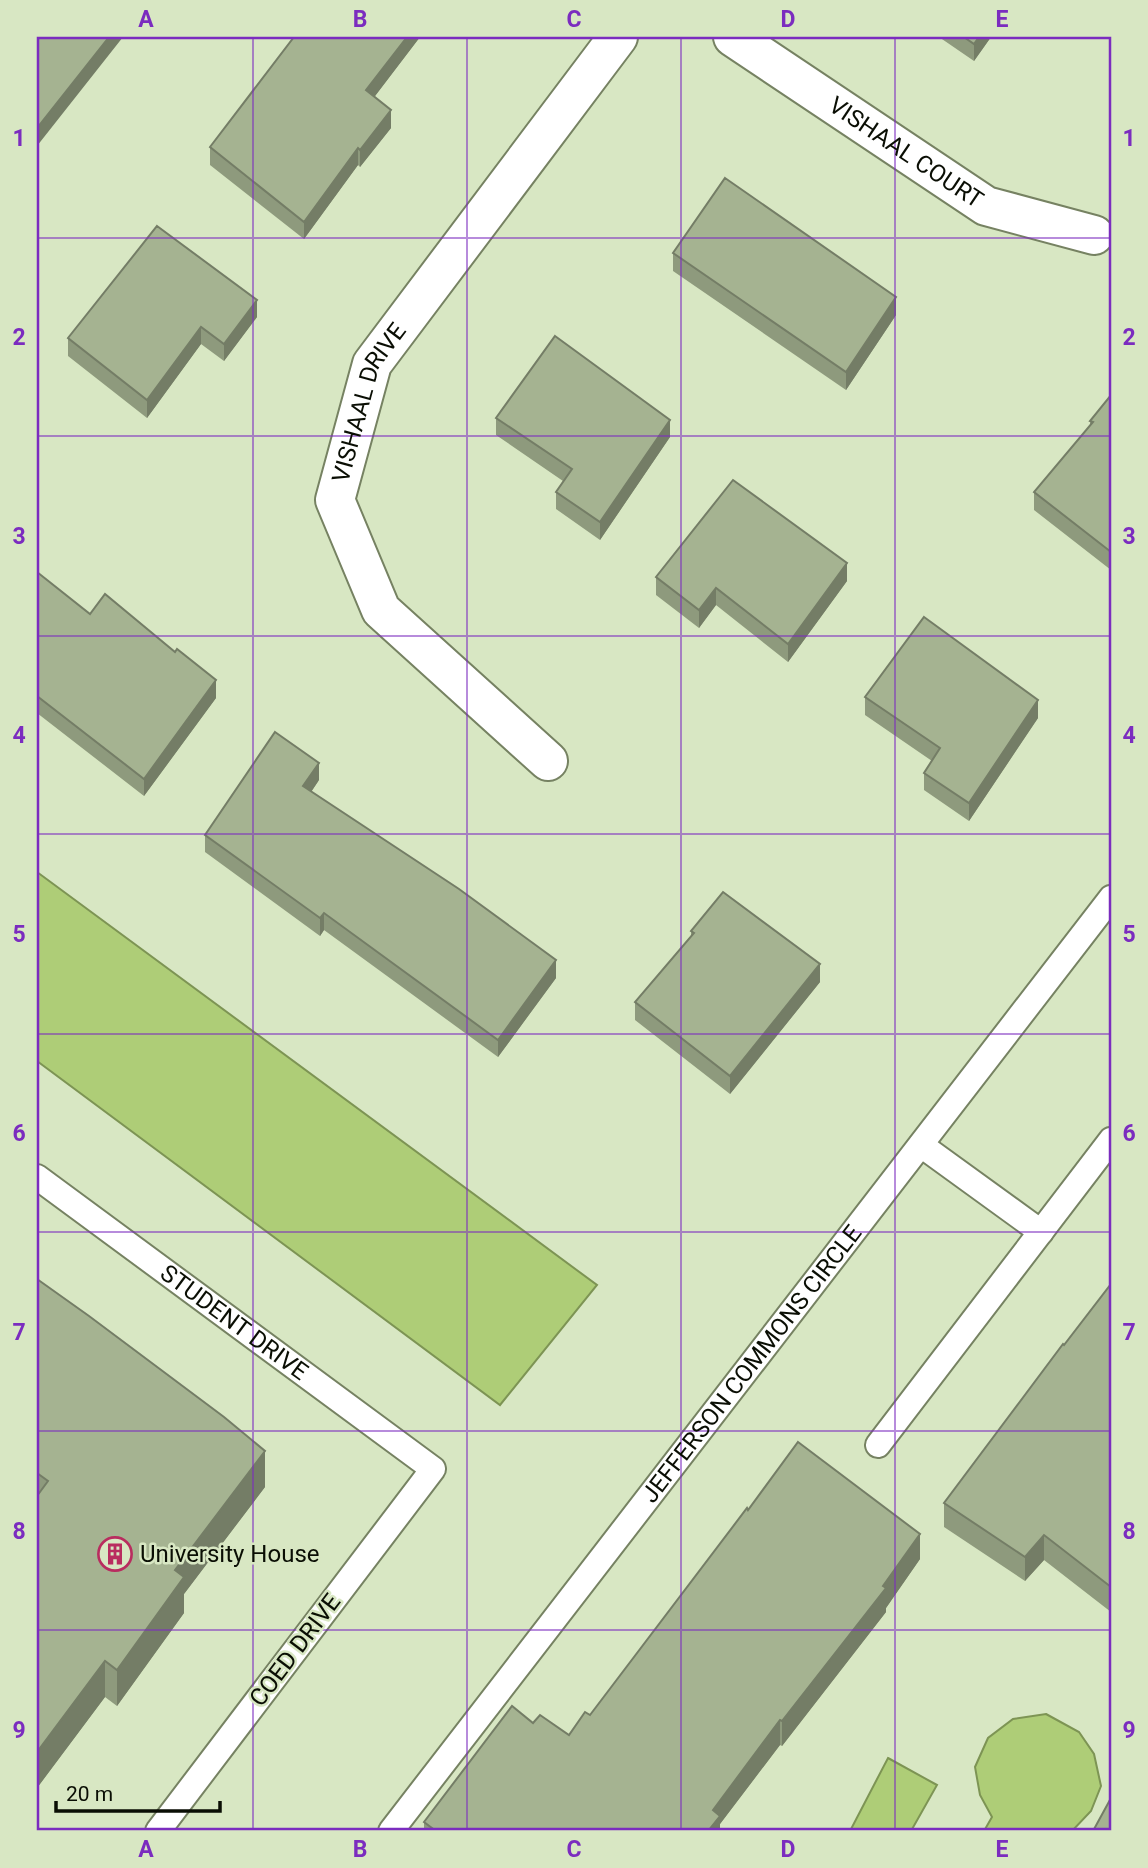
<svg xmlns="http://www.w3.org/2000/svg" width="1148" height="1868" font-family="Roboto,sans-serif">
	<style>
		.water { fill: #aecd77; stroke: #7d9454; stroke-width: 2 }
		.lines { fill: none; stroke-linecap: round; stroke-linejoin: round }
		.lane-casing { stroke: #768262; stroke-width: 28 }
		.street-casing { stroke: #768262; stroke-width: 42 }
		.lane { stroke: #fff; stroke-width: 24 }
		.street { stroke: #fff; stroke-width: 38 }
		.wall { fill: #8e9a7d }
		.shaded-wall { fill: #747d66 }
		.building { fill: #a5b391; stroke: #747d66; stroke-width: 2 }
		.grid { fill: none; stroke: #7b2cbf; stroke-width: 2; stroke-opacity: 0.55 }
		.labels { text-anchor: middle; stroke-width: 5; stroke-linejoin: round; paint-order: stroke }
		.street-label { font-size: 24px; fill: #0a0e04; stroke: #d8e7c3 }
		.poi-label { font-size: 24px; fill: #0a0e04; stroke: #d8e7c3; text-anchor: start }
		.neatline { fill: none; stroke: #7b2cbf; stroke-width: 2.5 }
		.grid-label { font-size: 23px; text-anchor: middle; font-weight: bold; fill: #7b2cbf }
	</style>
	<rect width="100%" height="100%" fill="#d8e7c3"/>
	<path class="water" d="M37 872 597 1285 500 1405 37 1061Z
		M1046 1714 1079 1732 1094 1754 1101 1786 1091 1811 1072 1831H984L992 1817 980 1795 975 1767 988 1738 1013 1719Z
		M888 1758 937 1785 911 1831H850Z"/>
	<g class="lines">
		<g class="lane-casing">
			<g id="lane">
				<path d="M921 1145 1041 1232"/>
				<path id="s1" d="M37 1177 433 1469 158 1831"/>
				<path d="M878 1445 1111 1140"/>
				<path id="s2" d="M391 1831 1111 898"/>
			</g>
		</g>
		<g class="street-casing">
			<g id="street">
				<path id="s3" d="M733 37 986 206 1094 235"/>
				<path id="s4" d="M548 761 381 610 335 500 372 364 618 37"/>
			</g>
		</g>
		<use href="#lane" class="lane"/>
		<use href="#street" class="street"/>
	</g>
	<path class="wall" d="M294 37H420L374 97 391 128 360 167 358 165 304 239 210 165V147Z
		M939 37H991L974 61Z
		M673 253 896 315 846 390 673 271Z
		M257 317 224 361 201 344 147 418 68 356V338Z
		M1111 395V570L1034 510V492L1090 426V421Z
		M496 418 670 437 600 540 556 509V492L563 481 496 435Z
		M37 572 90 614 216 698 144 796 37 713Z
		M656 577 847 581 788 662 716 605 699 628 656 595Z
		M865 697 1038 718 969 821 924 790V773L932 761 865 715Z
		M319 780 311 792 556 978 498 1057 324 930 320 936 205 852V835Z
		M691 931 820 982 730 1094 635 1020V1002L691 936Z
		M37 1279 265 1487 184 1594V1613L117 1706 105 1697 37 1788Z
		M1111 1284V1612L1044 1560 1025 1581 944 1527V1503Z
		M748 1510 920 1559 886 1608V1612L782 1746 780 1745 720 1824V1831H424V1822L533 1723 569 1735 590 1715Z"/>
	<path class="shaded-wall" d="M109 37H123L37 146V128Z
		M407 37H420L366 108V90Z
		M979 37H991L974 61V44Z
		M391 110V128L360 167V150Z
		M358 148V165L304 239V222Z
		M896 297V315L846 390V372Z
		M257 300V317L224 361V344Z
		M201 327V344L147 418V400Z
		M670 420V437L600 540V522Z
		M847 563V581L788 662V644Z
		M716 588V605L699 628V610Z
		M216 680V698L144 796V779Z
		M1038 700V718L969 821V803Z
		M319 763V780L303 804V786Z
		M324 913V930L320 936V918Z
		M556 960V978L498 1057V1040Z
		M820 964V982L730 1094V1076Z
		M265 1451V1487L184 1594V1613L117 1706V1670L175 1570Z
		M920 1534V1559L886 1608V1612L782 1746V1721L883 1586Z
		M1044 1535V1560L1025 1581V1557Z
		M105 1661V1697L37 1788V1752Z
		M780 1720V1745L720 1824V1831H708L713 1810Z"/>
	<path class="building" d="M37 37H109L37 128Z
		M294 37H407L366 90 391 110 360 150 358 148 304 222 210 147Z
		M964 37H979L974 44Z
		M725 178 896 297 846 372 673 253Z
		M157 226 257 300 224 344 201 327 147 400 68 338Z
		M555 336 670 420 600 522 556 492 572 469 496 418Z
		M1111 395V552L1034 492 1093 422 1090 421Z
		M733 480 847 563 788 644 716 588 699 610 656 577Z
		M37 572 90 614 105 594 175 652 177 649 216 680 144 779 37 696Z
		M924 617 1038 700 969 803 924 773 940 748 865 697Z
		M275 732 319 763 303 786 459 889 556 960 498 1040 324 913 320 918 205 835Z
		M723 892 820 964 730 1076 635 1002 694 933 691 931Z
		M37 1279 89 1316 224 1417 265 1451 175 1570 184 1577 117 1670 105 1661 37 1752V1496L48 1481 37 1473Z
		M1111 1284V1587L1044 1535 1025 1557 944 1503 1063 1344 1064 1345Z
		M798 1442 920 1534 883 1586 886 1588 782 1721 780 1720 713 1810 720 1816 708 1831H436L424 1822 512 1706 533 1723 540 1715 569 1735 585 1712 590 1715 747 1508 748 1510Z
		M1111 1798V1831H1093Z"/>
	<path class="grid" d="M253 37V1831M467 37V1831M681 37V1831M895 37V1831M37 238H1111M37 436H1111M37 636H1111M37 834H1111M37 1034H1111M37 1232H1111M37 1431H1111M37 1630H1111"/>
	<defs>
		<g id="building-ring" transform="scale(1.75)"><circle r="9.5" fill="#d8e7c3" stroke="#b92c5f" stroke-width="1.5"/><path d="M-4-6H4V6H1V3H-1V6H-4ZM-2.5-4.3h1.7v1.8h-1.7ZM.8-4.3h1.7v1.8H.8ZM-2.5-1h1.7V.8h-1.7ZM.8-1h1.7V.8H.8Z" fill="#b92c5f"/></g>
	</defs>
	<g fill-rule="evenodd">
		<use href="#building-ring" x="115" y="1554"/>
	</g>
	<g class="labels">
		<g class="street-label">
			<text dy="8" stroke="none"><textPath href="#s3" startOffset="208">VISHAAL COURT</textPath></text>
			<text dy="8" stroke="none"><textPath href="#s4" startOffset="448">VISHAAL DRIVE</textPath></text>
			<text dy="8" stroke="none"><textPath href="#s1" startOffset="245">STUDENT DRIVE</textPath></text>
			<text dy="8" stroke="none"><textPath href="#s2" startOffset="590">JEFFERSON COMMONS CIRCLE</textPath></text>
			<text transform="translate(295 1650) rotate(-53)" y="8">COED DRIVE</text>
		</g>
		<g class="poi-label">
			<text x="140" y="1562">University House</text>
		</g>
	</g>
	<rect width="1148" height="1868" fill="none" stroke="#d8e7c3" stroke-width="77"/>
	<path d="M56 1801v10h164v-10" fill="none" stroke="#0a0e04" stroke-width="3.5"/>
	<text x="66" y="1801" font-size="21" fill="#0a0e04" stroke="#d8e7c3" stroke-width="5" paint-order="stroke">20 m</text>
	<rect x="38" y="38" width="1072" height="1791" class="neatline"/>
	<g class="grid-label">
		<text x="146" y="27">A</text>
		<text x="360" y="27">B</text>
		<text x="574" y="27">C</text>
		<text x="788" y="27">D</text>
		<text x="1002" y="27">E</text>
		<text x="19" y="146">1</text>
		<text x="1129" y="146">1</text>
		<text x="19" y="345">2</text>
		<text x="1129" y="345">2</text>
		<text x="19" y="544">3</text>
		<text x="1129" y="544">3</text>
		<text x="19" y="743">4</text>
		<text x="1129" y="743">4</text>
		<text x="19" y="942">5</text>
		<text x="1129" y="942">5</text>
		<text x="19" y="1141">6</text>
		<text x="1129" y="1141">6</text>
		<text x="19" y="1340">7</text>
		<text x="1129" y="1340">7</text>
		<text x="19" y="1539">8</text>
		<text x="1129" y="1539">8</text>
		<text x="19" y="1738">9</text>
		<text x="1129" y="1738">9</text>
		<text x="146" y="1857">A</text>
		<text x="360" y="1857">B</text>
		<text x="574" y="1857">C</text>
		<text x="788" y="1857">D</text>
		<text x="1002" y="1857">E</text>
	</g>
</svg>
